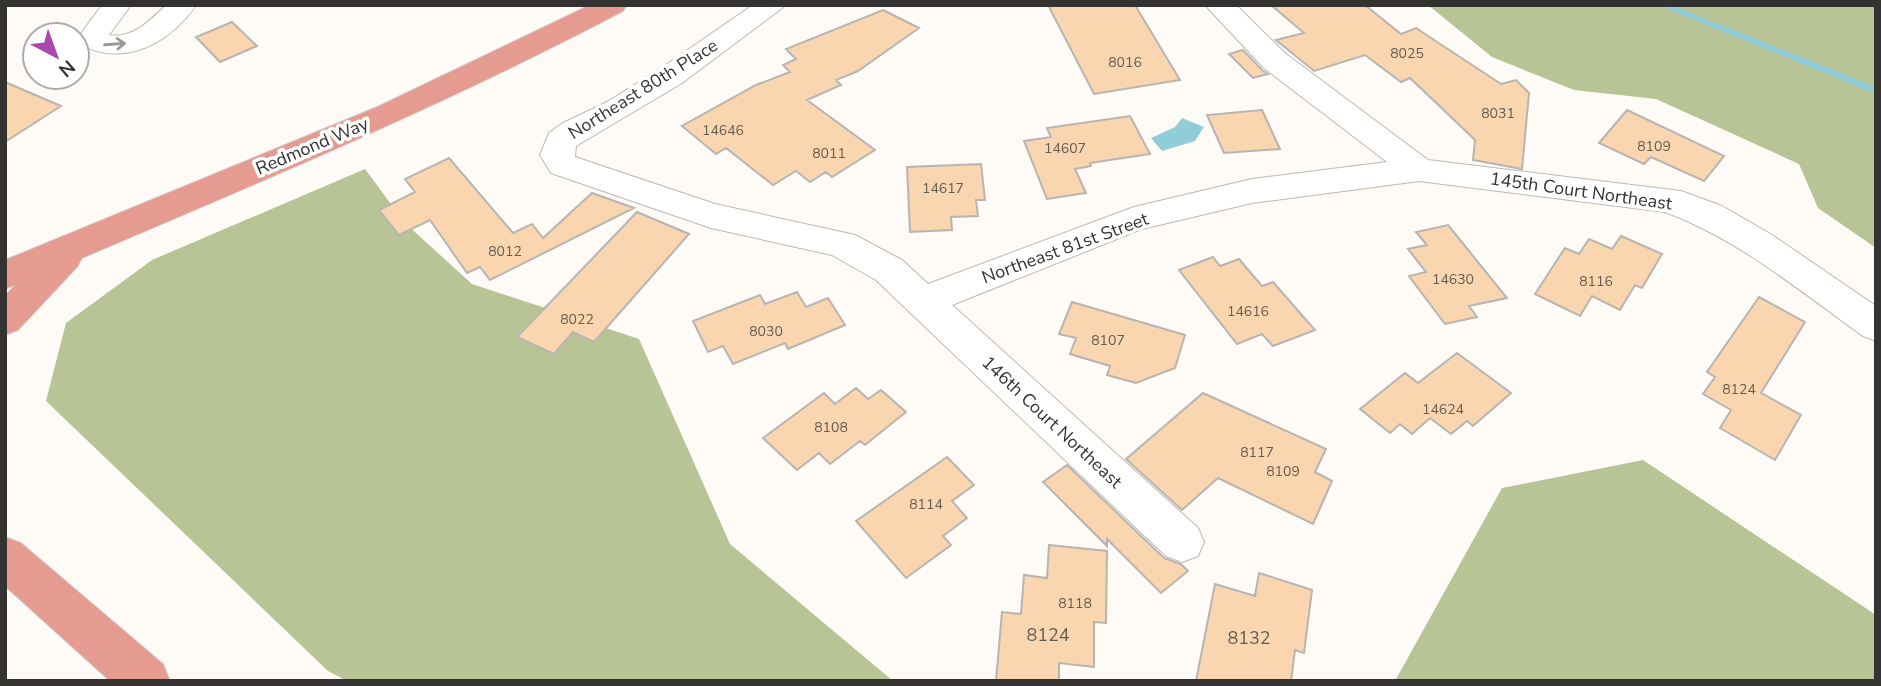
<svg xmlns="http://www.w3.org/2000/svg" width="1881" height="686" font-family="'Nunito Sans',sans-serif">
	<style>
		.forest { fill: #b8c496 }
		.water { fill: #91ccd9 }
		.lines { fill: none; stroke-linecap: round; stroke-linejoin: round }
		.stream { fill: #91ccd9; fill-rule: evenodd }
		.building { fill: #f9d5b0; stroke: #b8b5b1; stroke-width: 2 }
		.minor-casing { stroke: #bbb8b4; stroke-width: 2 }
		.major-casing { stroke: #d6d6d6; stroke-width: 2 }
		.minor { fill: #fff; fill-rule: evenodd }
		.major { fill: #e69b91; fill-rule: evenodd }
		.oneway { stroke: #9a9998 }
		.labels { text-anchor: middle; stroke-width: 7; stroke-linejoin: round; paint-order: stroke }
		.number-label { font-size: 14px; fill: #655c51 }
		.street-label { font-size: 18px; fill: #343331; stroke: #fff }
		.near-number-label { font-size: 18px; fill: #655c51 }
	</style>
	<rect width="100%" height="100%" fill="#fefaf6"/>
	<path class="forest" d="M1428 5H1876V248L1818 208 1799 164 1656 99 1574 90 1492 57Z
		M365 169 405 223 472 284 639 339 730 544 893 681H347L328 671 46 401 66 323 152 260Z
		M1643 460 1876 615V681H1395L1502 488Z"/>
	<path class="water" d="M1182 118 1204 127 1195 141 1162 151 1151 138 1175 127Z"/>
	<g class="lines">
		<path class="stream" d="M1658 5H1671L1876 87V94Z"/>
	</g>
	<path class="building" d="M1048 5H1135L1180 80 1094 94Z
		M1271 5H1365L1401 34 1416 28 1501 84 1516 80 1529 93 1522 169 1473 160 1475 140 1410 78 1401 82 1365 55 1314 71 1276 40 1304 33Z
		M883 10 919 28 858 71 836 80 841 85 807 100 875 150 832 177 826 172 810 182 796 171 773 185 726 148 716 154 682 126 756 85 790 72 783 65 796 59 786 49Z
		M232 22 257 46 220 62 196 37Z
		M1243 50 1262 70 1268 74 1253 78 1229 54Z
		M5 82 61 106 5 142Z
		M1262 110 1280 149 1224 153 1207 115Z
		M1627 110 1724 156 1704 181 1651 157 1644 164 1599 143Z
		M1130 116 1150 154 1090 163 1091 166 1075 169 1086 193 1047 199 1024 141 1051 137 1047 128Z
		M449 158 513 233 532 224 543 238 592 193 634 208 490 280 480 267 467 273 430 220 399 235 379 210 415 192 405 179Z
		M981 164 985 200H976L978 216 951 217 952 230 910 232 907 167Z
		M637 212 689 234 594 342 573 332 554 354 517 337Z
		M1448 225 1507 298 1469 306 1477 317 1445 324 1409 276 1426 272 1408 249 1427 245 1416 232Z
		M1621 236 1662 254 1642 288 1635 285 1620 310 1592 296 1580 316 1535 294 1565 248 1579 254 1589 239 1612 249Z
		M1213 257 1220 266 1239 259 1262 286 1273 282 1315 330 1273 346 1262 334 1237 344 1179 270Z
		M797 292 806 307 828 298 845 325 788 349 785 343 733 364 723 346 708 352 693 321 760 295 765 304Z
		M1759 297 1805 322 1761 393 1801 415 1775 460 1720 428 1731 410 1703 394 1715 377 1707 372Z
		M1072 302 1185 335 1175 368 1136 383 1107 375 1110 366 1070 354 1076 338 1059 334Z
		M1457 353 1511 393 1473 426 1467 421 1451 434 1430 418 1412 434 1400 424 1390 433 1360 409 1405 373 1418 383Z
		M856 388 868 399 881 390 906 412 865 445 860 441 830 464 819 453 797 470 763 438 824 393 835 404Z
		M1203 393 1326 449 1315 472 1332 481 1313 524 1218 478 1182 510 1126 459Z
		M947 457 974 485 952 501 967 518 943 536 951 545 906 578 856 521Z
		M1067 465 1164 558 1181 564 1188 571 1161 593 1107 539V546L1043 482Z
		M1049 545 1107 551 1106 623 1094 622V667L1059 663V681H996L1002 612 1021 614 1024 575 1047 578Z
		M1259 573 1312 590 1304 653 1295 650 1291 681H1196L1215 584 1255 596Z"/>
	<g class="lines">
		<g class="minor-casing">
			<path id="minor" d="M102 5H131L109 35C132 39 150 21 166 5H196C175 36 139 60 101 52 92 50 82 47 77 39Z
				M753 5H786L682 83 576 146 575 157 715 204 855 235 902 260 928 284 1134 207 1252 179 1387 162 1264 68 1205 5H1236L1286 54 1428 160 1681 191 1722 206 1772 235 1876 306V341L1863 336C1800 291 1738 239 1665 212L1419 181 1252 203 1142 229 952 305 1198 528 1204 542 1198 556 1182 562 1166 556 876 280 832 255 711 228 551 173 540 155 549 133 563 123 607 102 660 69Z"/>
		</g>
		<g class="major-casing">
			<path id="major" d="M590 5H627L623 11C447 104 265 180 82 258L77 267 18 330 5 335V296L15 285 5 289V260L377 107Z
				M5 537 21 543 163 664 170 681H110L5 586Z"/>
		</g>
		<use href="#minor" class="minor"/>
		<use href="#major" class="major"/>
	</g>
	<defs><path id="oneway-shaft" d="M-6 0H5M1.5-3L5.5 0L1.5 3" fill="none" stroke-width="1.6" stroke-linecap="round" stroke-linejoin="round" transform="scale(1.75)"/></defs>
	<use class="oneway" href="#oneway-shaft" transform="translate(115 44) rotate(-4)"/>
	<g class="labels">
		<g class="number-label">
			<text x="1407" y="58">8025</text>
			<text x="1125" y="67">8016</text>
			<text x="1498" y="118">8031</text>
			<text x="723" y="135">14646</text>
			<text x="1654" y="151">8109</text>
			<text x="1065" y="153">14607</text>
			<text x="829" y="158">8011</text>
			<text x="943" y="193">14617</text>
			<text x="505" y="256">8012</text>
			<text x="1453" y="284">14630</text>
			<text x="1596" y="286">8116</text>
			<text x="1248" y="316">14616</text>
			<text x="577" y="324">8022</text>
			<text x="766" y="336">8030</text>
			<text x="1108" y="345">8107</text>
			<text x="1739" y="394">8124</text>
			<text x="1443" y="414">14624</text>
			<text x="831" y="432">8108</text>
			<text x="1257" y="457">8117</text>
			<text x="1283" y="476">8109</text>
			<text x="926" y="509">8114</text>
			<text x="1075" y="608">8118</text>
		</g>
		<g class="street-label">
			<text transform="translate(643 89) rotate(-32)" y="6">Northeast 80th Place</text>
			<text transform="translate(312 146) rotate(-23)" y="6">Redmond Way</text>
			<text transform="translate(1581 191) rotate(8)" y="6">145th Court Northeast</text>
			<text transform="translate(1065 248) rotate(-20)" y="6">Northeast 81st Street</text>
			<text transform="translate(1052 422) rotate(43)" y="6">146th Court Northeast</text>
		</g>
		<g class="near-number-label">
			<text x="1048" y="641">8124</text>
			<text x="1249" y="644">8132</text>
		</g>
	</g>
	<rect width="1881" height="686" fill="none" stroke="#343331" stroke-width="14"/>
	<g transform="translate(56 56) rotate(139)"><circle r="33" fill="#ffffff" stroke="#aeadad" stroke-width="2"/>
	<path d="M0-5L12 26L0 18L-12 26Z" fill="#ab48ae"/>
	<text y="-10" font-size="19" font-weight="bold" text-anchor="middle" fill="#343331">N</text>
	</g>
</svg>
